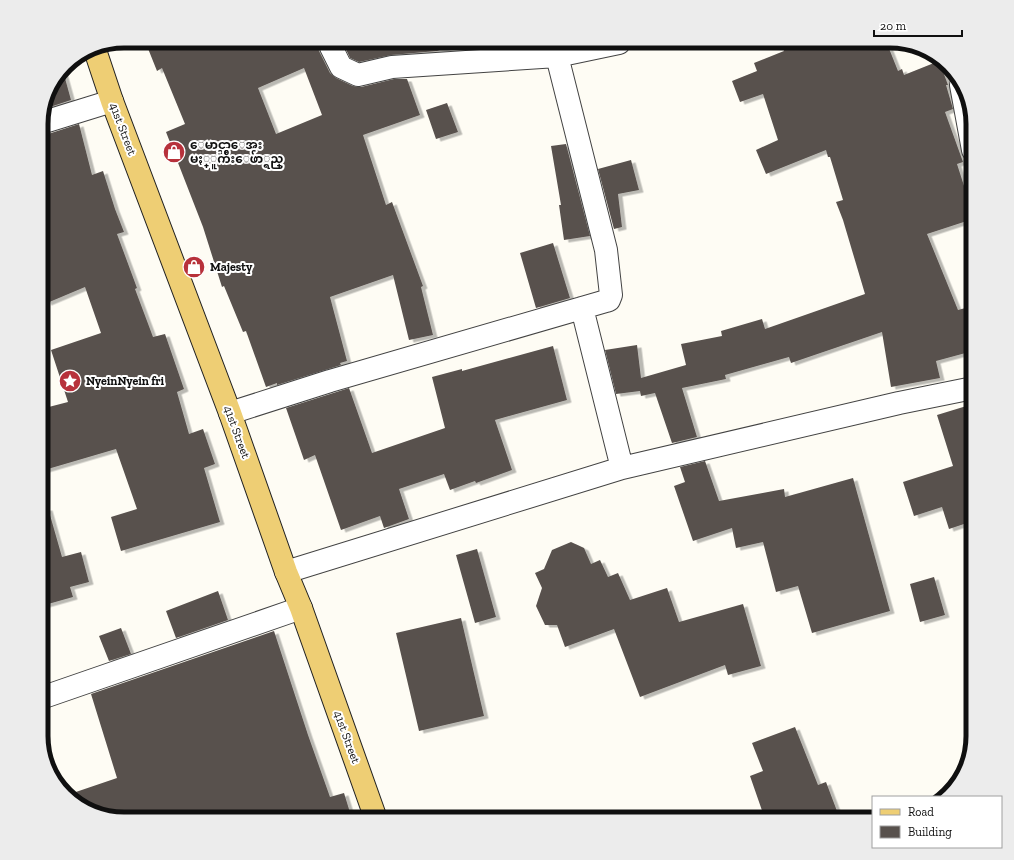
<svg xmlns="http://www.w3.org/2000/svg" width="1014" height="860" font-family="'Zilla Slab','Noto Sans Myanmar',serif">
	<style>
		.building { fill: #58514d; fill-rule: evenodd; filter: url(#shadow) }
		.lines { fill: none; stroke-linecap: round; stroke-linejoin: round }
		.minor-casing { stroke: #434343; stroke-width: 24 }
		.major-casing { stroke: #212121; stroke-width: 24 }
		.minor { stroke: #fff; stroke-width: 22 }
		.major { stroke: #eece74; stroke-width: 22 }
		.labels { text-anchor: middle; stroke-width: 4; stroke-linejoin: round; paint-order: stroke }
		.street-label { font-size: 12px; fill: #101010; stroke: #fff }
		.poi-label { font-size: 12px; font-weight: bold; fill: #101010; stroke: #fff; text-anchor: start }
		.rim { fill: none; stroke: #101010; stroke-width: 5 }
	</style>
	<defs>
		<filter id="shadow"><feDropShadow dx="4.5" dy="2.5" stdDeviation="0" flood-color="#0004"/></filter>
	</defs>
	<rect width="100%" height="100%" fill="#fefcf4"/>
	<path class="building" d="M145 41H317L319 51 330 73 336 78 353 86 361 87 394 79H407L420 115 363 135 386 205 392 202 423 286 421 287 433 335 409 340 393 275 330 297 347 361 340 363 341 365 277 385V383L266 387 246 331 243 332 224 286 222 287 203 227 166 132 185 124 162 68 157 71ZM304 68 322 115 276 134 258 88Z
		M342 41H454L455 45 437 51 391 55 359 62 350 58Z
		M780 41H886L898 71 902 69 904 75 939 61 948 85H946L953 109 945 112 963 162 957 164 973 214V219L927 234 958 310 973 306V351L936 361 940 378 891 387 882 332 791 363 789 357 725 375 726 379 682 388 697 437 672 443 655 393 641 396 640 391 616 394 605 350 637 345 641 378 686 365 681 344 722 336 721 331 762 319 765 329 865 294 843 220 836 202 843 200 830 157H828L826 150 766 174 756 150 778 140 763 94 740 102 732 81 757 71 754 63 784 51Z
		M63 71 71 100 44 109 50 88Z
		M447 103 458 132 436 139 426 110Z
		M79 124 92 175 103 171 115 209 124 232 117 234 137 288 135 289 153 337 165 334 184 389 177 392 189 434 203 429 215 464 204 468 220 522 121 551 111 517 137 509 116 449 41 471V409L68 402 51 350 101 333 85 287 47 303 41 290V135H45Z
		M566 144 590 236 564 240 559 205H561L551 146Z
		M631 160 639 190 618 194 622 227 614 229 598 169Z
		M553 243 570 298 536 308 520 253Z
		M553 346 567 400 495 420 512 470 476 483 475 481 450 490 444 474 399 489 409 519 384 528 380 516 341 530 315 455 304 460 286 408 349 388 372 453 445 428 432 377 462 369V371Z
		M973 404V521L949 529 942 507 914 516 903 482 953 466 937 415Z
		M705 461 719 501 784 489 785 497 853 478 890 611 812 633 798 586 776 592 763 542 736 548 732 528 693 541 674 486 685 482 680 467Z
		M48 508 62 557 81 552 89 582 70 587 73 597 41 606V509Z
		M571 542 584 548 591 564 600 560 608 577 618 573 630 600 667 588 679 622 743 604 761 666 728 675 725 665 640 697 614 629 565 647 557 625H545L536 606 542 588 535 573 544 569 552 550Z
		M477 549 496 617 475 623 456 555Z
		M934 577 945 615 920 622 910 584Z
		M218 591 228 620 176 638 166 611Z
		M461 618 484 716 419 731 396 633Z
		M121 628 131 654 109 661 99 636Z
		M274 631 308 735 330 797 344 793 352 819H124L93 813 69 798 67 795 117 778 91 694Z
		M795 727 818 785 826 782 840 819H765L750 776 763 771 752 743Z"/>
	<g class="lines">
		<g class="minor-casing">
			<path id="minor" d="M329 41 331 47 341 67 358 75 392 67 557 56 619 43
				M961 85 973 150
				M41 123 112 101
				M582 308 622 468
				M230 413 330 381 606 301 609 300 611 295 606 250 557 56
				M286 572 622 468 899 403 973 388
				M41 698 301 608"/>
		</g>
		<g class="major-casing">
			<path id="major" d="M94 47 112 101 230 413 286 572 301 608 376 819"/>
		</g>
		<use href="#minor" class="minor"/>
		<use href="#major" class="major"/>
	</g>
	<defs>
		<g id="shop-disc" transform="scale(1.15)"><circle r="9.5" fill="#b7313b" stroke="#fff"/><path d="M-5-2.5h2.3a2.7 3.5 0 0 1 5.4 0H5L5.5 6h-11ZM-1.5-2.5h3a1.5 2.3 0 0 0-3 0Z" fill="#fff"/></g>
		<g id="sight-disc" transform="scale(1.15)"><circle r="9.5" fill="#b7313b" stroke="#fff"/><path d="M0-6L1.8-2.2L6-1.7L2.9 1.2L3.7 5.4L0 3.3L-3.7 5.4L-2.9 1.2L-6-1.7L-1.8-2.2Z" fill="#fff"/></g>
	</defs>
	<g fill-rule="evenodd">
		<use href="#shop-disc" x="174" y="152"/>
		<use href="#shop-disc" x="194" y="267"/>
		<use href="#sight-disc" x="70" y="381"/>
	</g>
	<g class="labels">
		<g class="street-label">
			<text transform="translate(123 129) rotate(69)" y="4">41st Street</text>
			<text transform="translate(237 432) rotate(70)" y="4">41st Street</text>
			<text transform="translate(347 737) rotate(70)" y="4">41st Street</text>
		</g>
		<g class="poi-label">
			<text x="190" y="149">ေမာင္သာေအး<tspan x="190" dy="14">မႏ္ူက်ီးေဖ်ာ္ရည္</tspan></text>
			<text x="210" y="271">Majesty</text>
			<text x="86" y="385">NyeinNyein fri</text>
		</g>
	</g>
	<path d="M0 0H1014V860H0ZM124 48H890A76 76 0 0 1 966 124V736A76 76 0 0 1 890 812H124A76 76 0 0 1 48 736V124A76 76 0 0 1 124 48Z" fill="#ececec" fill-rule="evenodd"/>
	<path class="rim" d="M124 48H890A76 76 0 0 1 966 124V736A76 76 0 0 1 890 812H124A76 76 0 0 1 48 736V124A76 76 0 0 1 124 48Z"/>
	<rect x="872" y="796" width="130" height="52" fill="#ffffff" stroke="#9f9f9f"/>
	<rect x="880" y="809" width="20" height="6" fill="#eece74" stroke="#9f9f9f"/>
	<text x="908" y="816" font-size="12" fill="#101010">Road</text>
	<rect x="880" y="826" width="20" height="12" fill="#58514d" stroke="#9f9f9f"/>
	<text x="908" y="836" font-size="12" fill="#101010">Building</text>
	<path d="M874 30v6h88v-6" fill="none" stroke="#101010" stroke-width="2"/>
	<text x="880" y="30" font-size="12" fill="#101010" stroke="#ffffff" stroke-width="3" paint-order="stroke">20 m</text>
</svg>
